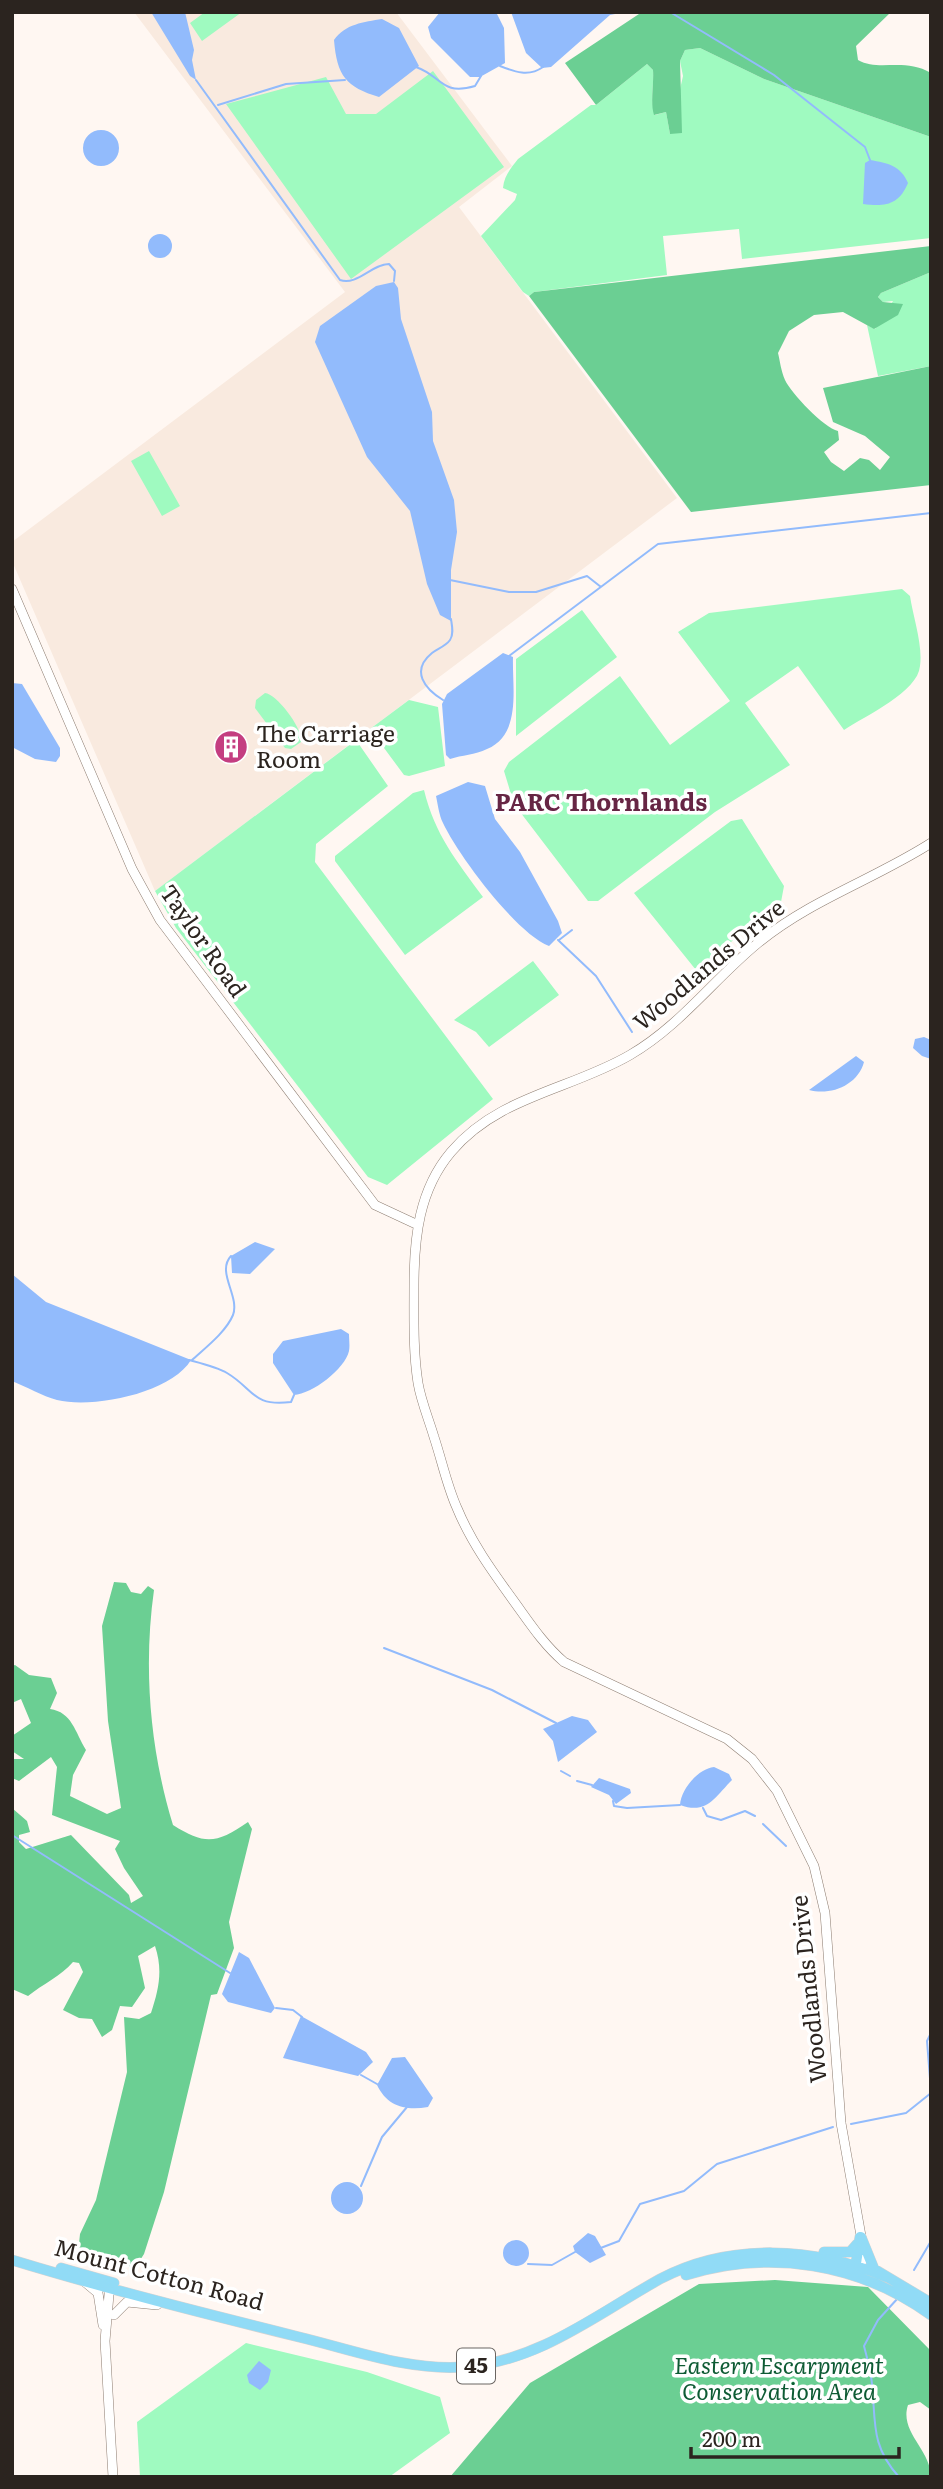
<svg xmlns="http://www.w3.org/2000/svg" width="943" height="2489" font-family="Literata,serif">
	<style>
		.built { fill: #f9eadf }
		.green { fill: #9ffac0 }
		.forest { fill: #6bcf93 }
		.water { fill: #92bbfc }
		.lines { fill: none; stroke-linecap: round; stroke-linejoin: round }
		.stream { stroke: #92bbfc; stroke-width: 2 }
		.secondary-casing { stroke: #8d7d71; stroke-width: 10 }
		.primary-casing { stroke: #d5d3d2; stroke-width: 11 }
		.secondary { stroke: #fff; stroke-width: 9 }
		.primary { stroke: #91dbf6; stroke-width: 10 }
		.labels { text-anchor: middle; stroke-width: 7; stroke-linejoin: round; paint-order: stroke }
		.shield { fill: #fff; stroke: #6b6662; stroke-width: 2 }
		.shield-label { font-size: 21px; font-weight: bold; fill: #2b241f }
		.poi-label { font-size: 23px; fill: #2b241f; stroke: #fff; text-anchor: start }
		.street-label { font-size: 23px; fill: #2b241f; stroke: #fff }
		.park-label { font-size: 23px; font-style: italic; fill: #0e5b34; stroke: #fff }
		.neighbourhood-label { font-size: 24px; font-weight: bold; fill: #662544; stroke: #fff }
	</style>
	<rect width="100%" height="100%" fill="#fff7f2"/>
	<path class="built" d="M134 12H396L512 166 459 207 677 498 155 891 12 561V542L345 292Z"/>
	<path class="green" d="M205 12H242L202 41 190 23Z
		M700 48 764 79 931 137V238L742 259 739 229 663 236 667 275 534 292 529 296 523 292 481 236 515 200 517 194 503 188C504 176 511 168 518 159L591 105H596L647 64 653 70C654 85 650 102 655 115L666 112 670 134 683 76 680 61 685 50Z
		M433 71 504 167 351 279 226 104 326 77 346 114H376Z
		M931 272V366L878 376 867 325 875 329 893 301 883 302 878 297 881 293Z
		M149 451 180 506 162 516 131 461Z
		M902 589 910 596C913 617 923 645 920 666 918 692 865 716 844 730L798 666 745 703 790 765 715 812 598 901H588L514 804 504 771 509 762 620 676 670 745 730 701 678 632 709 613Z
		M582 610 617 657 516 736V659Z
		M265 693C277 694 304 730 301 742L291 749 285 748 255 708 256 700Z
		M409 700 438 707 445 766 409 776 404 775 370 729Z
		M356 740 388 786 316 844 315 862 493 1099 387 1185 368 1177 176 928 155 891Z
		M424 790C435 835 456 860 483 897L405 955 335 861V856L413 793Z
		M742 819 784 886 781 902 696 970 634 893 731 821Z
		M533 961 559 995 489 1047 476 1032 454 1020Z
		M246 2343 367 2372 440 2397 450 2433 389 2477H140L137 2422Z"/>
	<path class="forest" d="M642 12H891L856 46 858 60C879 72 904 57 931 73V137L764 79 700 48 685 50 680 61 682 133 670 134 666 112 654 115C650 102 654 85 653 70L647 64 596 105 565 63Z
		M931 246V272L881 293 878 297 883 302 903 304 898 315 874 329 843 312 814 315 789 331 778 353C780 361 781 371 785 380 791 393 824 428 838 431L839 440 824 452 831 462 844 471 860 458 869 460 880 470 890 457 865 436 833 422 823 388 931 366V485L691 512 529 296 534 292Z
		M114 1582 126 1583 131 1592 141 1594 148 1586 154 1590C143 1668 150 1750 173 1825 206 1846 217 1843 248 1822L252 1829 229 1922 234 1948 217 1994 211 1995 164 2192 144 2254 135 2268 78 2253 80 2234 96 2200 127 2072 124 2017 139 2019 151 2013C159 1989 163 1970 155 1946L138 1956 145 1988 132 2007 120 2006 112 2030 102 2037 92 2019 79 2018 63 2010 83 1972 79 1963 73 1962C61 1976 43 1984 28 1996L12 1989V1808L27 1821 30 1832 19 1835V1842L26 1849 71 1835 129 1895 131 1903 143 1896 124 1868 115 1849 120 1841 52 1815 57 1767 51 1757 19 1781 12 1778V1759H24L12 1751V1736L31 1723 21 1699 12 1703V1666L15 1665 29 1675 51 1678 57 1693 50 1709C72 1712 75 1732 86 1750L73 1775 70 1796 107 1814 121 1808 108 1721 102 1626Z
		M775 2280 868 2287 931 2351V2410L920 2402 908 2405C899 2432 931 2450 931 2477H450L530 2383 699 2284Z"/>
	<path class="water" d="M151 12H185L194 50 192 60 196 80 190 76Z
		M440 12H496L504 28 505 63 480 77H470L431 38 428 27Z
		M511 12H625L610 15 551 67 542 68 526 53Z
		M382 19 399 28 419 66 379 97C346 87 337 76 334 40 345 24 364 22 382 19Z
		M83 148a18 18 0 1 1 36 0a18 18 0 1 1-36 0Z
		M870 160C888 163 901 166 908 183 899 205 885 207 863 204L865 163Z
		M148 246a12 12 0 1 1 24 0a12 12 0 1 1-24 0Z
		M394 282 398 288 401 319 432 412 433 441 454 500 457 532 451 570V621L440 615 427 584 410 511 367 457 315 342 320 326 376 286Z
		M503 653 513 657C512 688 522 734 487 749 475 755 462 755 450 759L446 755 442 704 447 694Z
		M12 683 22 684 60 748V756L56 762 35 759 12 747Z
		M468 782 485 786 495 819 520 852 558 921 562 933 549 946C516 933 458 855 443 823 439 815 438 805 436 796Z
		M924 1037 931 1040V1059L922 1056 913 1048 915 1039Z
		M856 1056 864 1062C858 1085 831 1096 809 1090Z
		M255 1242 275 1249 250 1274 232 1273 231 1256Z
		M12 1274 46 1302 191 1360C171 1393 93 1409 57 1400 42 1396 27 1387 12 1381Z
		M341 1329 349 1334C349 1339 350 1346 349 1351 345 1369 312 1394 294 1395L273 1363V1354L283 1341Z
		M572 1716 588 1720 597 1732 558 1762 553 1741 543 1729Z
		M714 1767 729 1774 732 1780C715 1797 707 1815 680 1805 681 1789 698 1769 714 1767Z
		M599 1778 630 1789 631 1793 616 1804 609 1795 591 1787Z
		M239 1952 249 1958 275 2008 271 2013 228 2002 222 1994Z
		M301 2016 366 2052 373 2062 358 2076 283 2058Z
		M405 2057 433 2098 428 2107C405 2111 387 2106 377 2085L392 2058Z
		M331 2198a16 16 0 1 1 32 0a16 16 0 1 1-32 0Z
		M588 2233 595 2236 606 2255 590 2263 575 2252 573 2246Z
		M503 2253a13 13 0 1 1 26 0a13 13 0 1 1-26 0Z
		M259 2361 271 2370 268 2382 260 2390 249 2383 247 2375Z"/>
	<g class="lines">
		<path class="stream" d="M670 12 774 75 865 147 870 160
			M500 66C515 72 529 77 543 67
			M416 67C442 76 441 96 475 86L481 76
			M196 80 340 280C357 286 372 264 389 264L395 271 394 281
			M218 105 286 84 345 80
			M450 580 509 592H536L587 576 601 587
			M509 656 658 544 931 513
			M443 700C425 689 410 671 432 653 437 649 446 646 450 640 454 634 452 626 451 619
			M558 940 596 976 632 1032
			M559 940 572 930
			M189 1360C200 1363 217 1367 227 1373 254 1389 252 1407 291 1402L294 1395
			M192 1360C205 1348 226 1332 233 1315 240 1296 216 1272 231 1256
			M384 1648 492 1690 556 1723
			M561 1771 570 1776
			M577 1781 592 1785
			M613 1801 614 1806 627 1808 680 1805
			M703 1808 707 1816 721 1820 745 1811 755 1816
			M763 1824 786 1846
			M12 1835 230 1973
			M276 2008 293 2010 302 2017
			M931 2033 927 2041 931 2091
			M361 2075 377 2084
			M851 2124 906 2113 931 2093
			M361 2186 382 2137 407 2107
			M598 2249 619 2241 640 2204 684 2191 717 2164 833 2127
			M528 2264 552 2265 575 2252
			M914 2270 931 2241
			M898 2298 878 2320 864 2346C867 2358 871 2371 872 2384 876 2421 870 2445 899 2477"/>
		<g class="secondary-casing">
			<path id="secondary" d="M12 589 132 869 160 920 375 1205 418 1225
				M856 2272 862 2261 863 2247 841 2123 825 1913 814 1866 777 1791 752 1759 727 1739 564 1662C543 1644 529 1622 513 1600 492 1571 471 1542 457 1508 447 1486 442 1461 434 1437 429 1420 421 1401 418 1383 413 1351 414 1318 414 1286 414 1237 419 1190 451 1152 498 1096 570 1090 630 1055 680 1026 714 979 758 943 810 900 875 879 931 843
				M86 2283 98 2293 103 2325
				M110 2283 105 2341 113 2477
				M114 2315 127 2302 157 2305"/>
		</g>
		<g class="primary-casing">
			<path id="primary" d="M861 2237 874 2269 931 2303
				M824 2252H850L857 2244
				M12 2260C107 2289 203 2313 299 2337 353 2350 408 2371 464 2367 540 2361 597 2314 660 2279 730 2242 815 2247 886 2277
				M61 2268 114 2283
				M855 2270 860 2237
				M686 2275C770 2249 859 2263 931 2315"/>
		</g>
		<use href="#secondary" class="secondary"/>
		<use href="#primary" class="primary"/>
	</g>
	<defs>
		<g id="building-disc" transform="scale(1.75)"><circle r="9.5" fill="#c43e81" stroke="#fff"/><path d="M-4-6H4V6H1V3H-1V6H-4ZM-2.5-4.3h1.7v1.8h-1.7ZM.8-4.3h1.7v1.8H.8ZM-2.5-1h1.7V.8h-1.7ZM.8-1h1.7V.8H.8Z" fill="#fff"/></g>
	</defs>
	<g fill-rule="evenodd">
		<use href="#building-disc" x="231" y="747"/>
	</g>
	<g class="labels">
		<rect class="shield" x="457" y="2348.5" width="38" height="35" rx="5"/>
		<g class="shield-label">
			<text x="476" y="2373">45</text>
		</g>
		<g class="poi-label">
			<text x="256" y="742">The Carriage<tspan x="256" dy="26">Room</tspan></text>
		</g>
		<g class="street-label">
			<text transform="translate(203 941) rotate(55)" y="8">Taylor Road</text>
			<text transform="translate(709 965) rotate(-40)" y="8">Woodlands Drive</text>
			<text transform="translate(809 1989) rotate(-96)" y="8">Woodlands Drive</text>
			<text transform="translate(159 2275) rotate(15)" y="8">Mount Cotton Road</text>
		</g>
		<g class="park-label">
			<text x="779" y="2374">Eastern Escarpment<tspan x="779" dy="26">Conservation Area</tspan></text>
		</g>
		<g class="neighbourhood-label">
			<text x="601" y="811">PARC Thornlands</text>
		</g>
	</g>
	<rect width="943" height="2489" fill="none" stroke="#2b241f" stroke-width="28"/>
	<path d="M691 2447v10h208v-10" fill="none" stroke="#2b241f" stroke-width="3.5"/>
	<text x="702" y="2447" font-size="21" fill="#2b241f" stroke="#ffffff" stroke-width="5" paint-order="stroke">200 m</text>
</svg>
